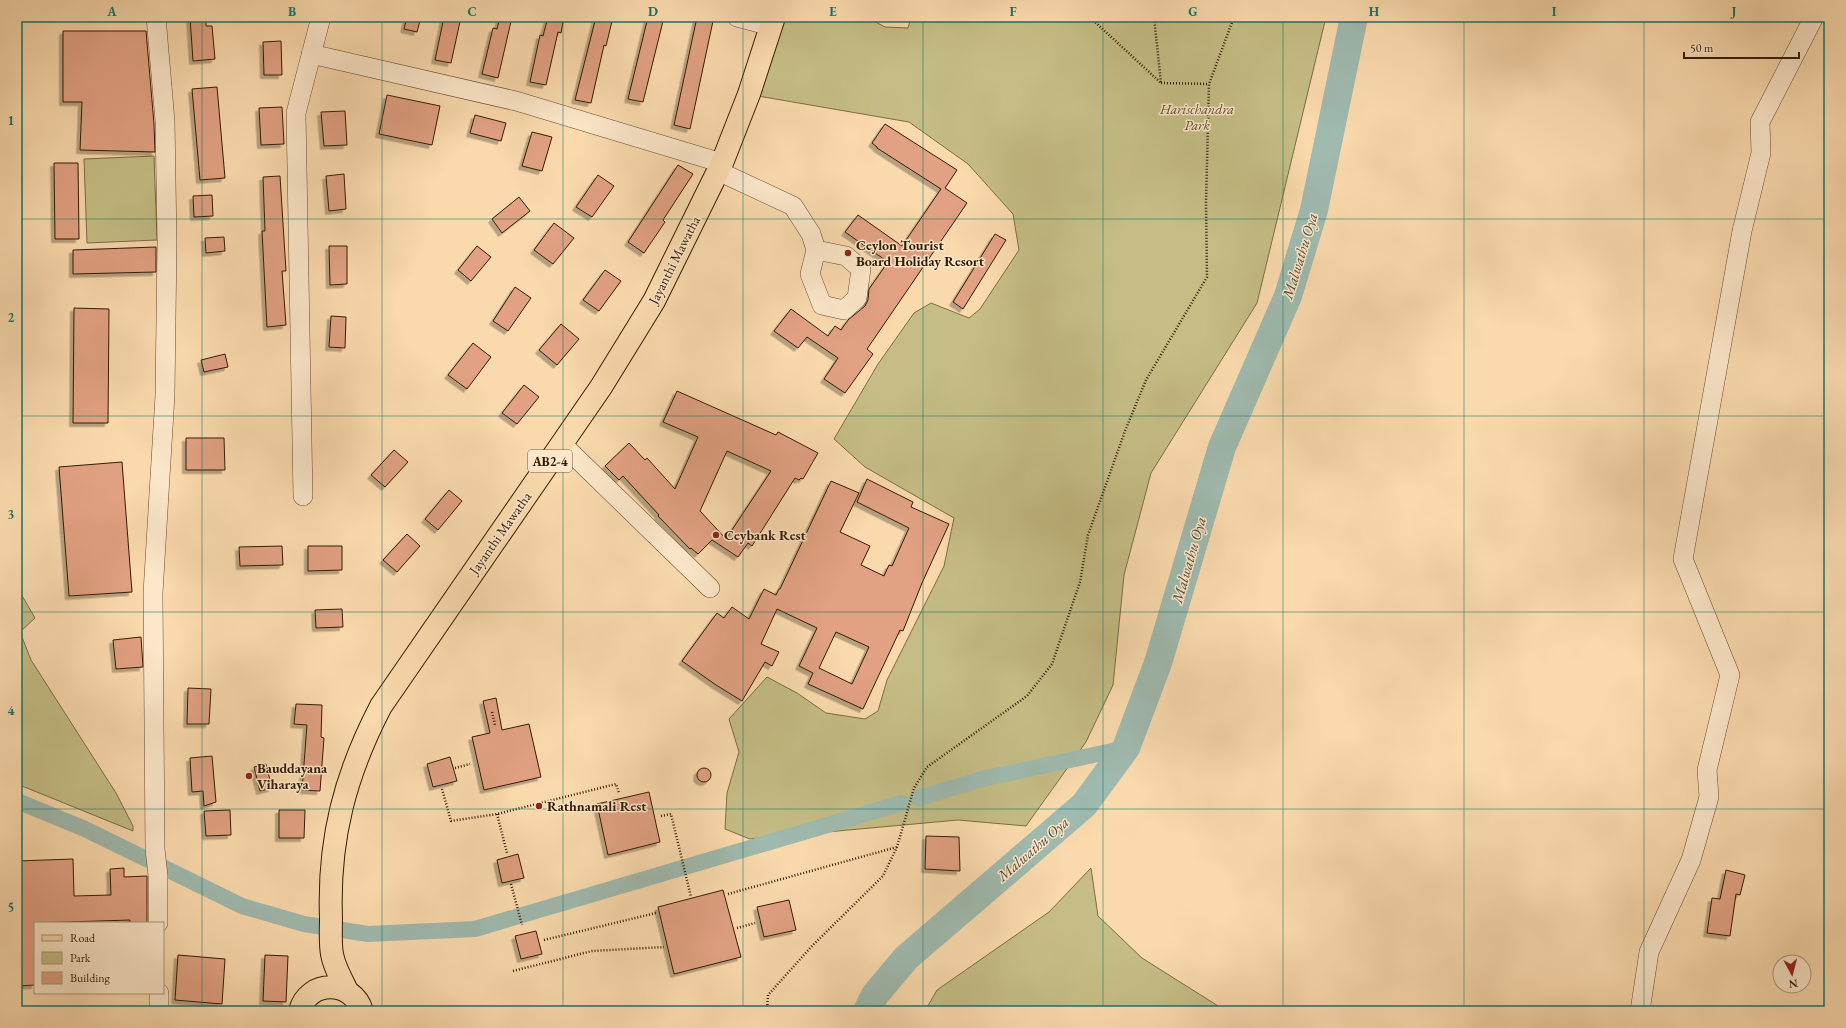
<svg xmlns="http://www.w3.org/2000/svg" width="1846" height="1028" font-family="'EB Garamond',serif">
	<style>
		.green { fill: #c5bd85; stroke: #7c6c44 }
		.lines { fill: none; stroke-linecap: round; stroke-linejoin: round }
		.canal { stroke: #9fbaaf; stroke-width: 16 }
		.river { stroke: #9fbaaf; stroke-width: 28 }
		.building { fill: #e1a182; stroke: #331a03; fill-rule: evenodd; filter: url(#shadow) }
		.minor-casing { stroke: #654a2e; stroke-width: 20 }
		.major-casing { stroke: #331a03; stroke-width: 24 }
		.path { stroke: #331a03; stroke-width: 2.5; stroke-dasharray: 1 2; stroke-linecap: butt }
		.minor { stroke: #fce7ca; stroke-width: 19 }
		.major { stroke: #fadaad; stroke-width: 22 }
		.grid { fill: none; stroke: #0f766e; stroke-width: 1; stroke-opacity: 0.55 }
		.poi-dot { fill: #8f2418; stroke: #fce7ca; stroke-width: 1.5 }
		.labels { text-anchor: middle; stroke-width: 3; stroke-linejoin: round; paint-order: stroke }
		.shield { fill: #fce7ca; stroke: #6f583f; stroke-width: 1 }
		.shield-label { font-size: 13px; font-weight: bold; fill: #331a03 }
		.park-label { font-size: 14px; font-style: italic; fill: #5f4b2a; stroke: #fce7ca }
		.poi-label { font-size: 14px; font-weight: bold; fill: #331a03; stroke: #fce7ca; text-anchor: start }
		.street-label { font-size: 14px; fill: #331a03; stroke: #fce7ca }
		.water-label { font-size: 15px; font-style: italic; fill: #534a37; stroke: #fce7ca }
		.neatline { fill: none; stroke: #0f766e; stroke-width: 1.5 }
		.grid-label { font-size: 13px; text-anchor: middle; font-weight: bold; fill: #0f766e }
	</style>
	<defs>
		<filter id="shadow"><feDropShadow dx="-3.5" dy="3.5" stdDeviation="0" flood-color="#0004"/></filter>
	</defs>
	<rect width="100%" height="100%" fill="#fadaad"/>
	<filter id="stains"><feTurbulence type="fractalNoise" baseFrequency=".005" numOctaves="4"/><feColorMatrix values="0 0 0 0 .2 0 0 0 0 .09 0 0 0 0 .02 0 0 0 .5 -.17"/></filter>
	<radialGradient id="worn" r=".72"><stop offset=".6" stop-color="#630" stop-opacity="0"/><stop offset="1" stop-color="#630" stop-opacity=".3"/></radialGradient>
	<path class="green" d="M786 17H866L885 27 908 28 911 17H1326L1257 303 1151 473 1124 575 1113 685 1086 742 1026 826 958 820 750 839 725 829 727 793 739 752 729 719 767 677 797 693 826 713 865 719 878 711 887 680 944 566 954 518 865 467 834 439 878 364 914 313 931 303 969 318 980 309 1019 250 1013 214 968 164 909 122 758 96Z
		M154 156 157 240 87 243 84 159Z
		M17 587 35 618 20 632 31 660 116 793 133 826V831L17 784Z
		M1091 868 1098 916 1142 958 1226 1011H925L937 990 1049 912Z"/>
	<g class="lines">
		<path class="canal" d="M918 798 986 778 1126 748
			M17 801 85 829 242 906 304 924 368 934 475 929 902 803"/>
		<path class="river" d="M867 1011 875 995 906 958 1084 805 1126 748 1158 663 1222 447 1288 296 1314 210 1354 17"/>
	</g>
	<path class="building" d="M190 17H206V26H212L215 59 193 61Z
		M407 17H421L417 32 404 29Z
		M444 17H461L451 63 435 60Z
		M500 17H512L498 78 482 74 493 28 497 29Z
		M548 17H564L561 33 558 32 546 85 530 82 540 35 543 36Z
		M596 17H613L606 46 604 45 591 103 575 100Z
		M648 17H664L643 102 628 99Z
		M697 17 713 21 690 129 674 125Z
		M63 31H146L154 124 155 152 80 150 82 102H63Z
		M281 41 282 75H264L263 42Z
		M217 87 225 178 200 180 192 89Z
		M387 95 440 106 432 145 379 134Z
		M282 107 284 144 261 145 259 108Z
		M345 111 347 145 324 146 321 112Z
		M475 115 506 123 501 141 470 133Z
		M885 124 957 170 945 188 967 203 867 349 873 354 845 393 824 379 838 358 807 337 798 348 774 331 791 309 828 336 835 326 841 330 848 320 865 306 868 300 869 289 888 262 845 232 858 215 902 246 941 189 877 148V147L872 143Z
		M532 132 552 137 542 171 522 166Z
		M54 163H78L79 239H55Z
		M678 165 693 174 663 220 665 222 644 253 628 242Z
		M344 174 346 209 329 211 326 176Z
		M598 175 614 186 592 217 576 207Z
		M280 176 286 271H282L286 325 267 327 262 231H265L263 177Z
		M212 195 213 216 194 217 193 196Z
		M519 197 530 211 502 233 492 219Z
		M554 223 574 238 553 264 534 250Z
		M995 234 1006 240 963 309 953 302Z
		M224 237 225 251 206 253 205 238Z
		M329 246H347V284L330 285Z
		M477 246 491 257 471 281 458 270Z
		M156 247V272L73 274V250Z
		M605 270 621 281 599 311 583 300Z
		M515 287 531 298 508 331 493 321Z
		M74 308 109 309 108 423H73Z
		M331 316 346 317 345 348 329 347Z
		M561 324 579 339 557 365 539 350Z
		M473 343 491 357 467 389 448 375Z
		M225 354 228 367 204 372 201 360Z
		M524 385 539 397 517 424 502 413Z
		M677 391 776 435 778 432 818 453 803 479 801 478 799 480 795 478 752 546 748 543 738 557 712 540 698 554 691 548 690 549 658 516 659 515 623 476 619 480 605 466 629 443 645 460 647 458 675 489 698 437 663 422ZM727 451 771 471 726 539 700 511Z
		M186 438H224L225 470H186Z
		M394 450 408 462 385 487 371 475Z
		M122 462 132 592 69 596 59 467Z
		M867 479 913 502 911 507 949 524 922 583 903 631 900 630 863 709 808 684 813 673 799 666 817 628 777 609 761 644 779 652 772 666 765 662 742 701 716 685 682 661 717 613 724 618 732 607 749 619 764 589 776 595 779 589H780L831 481 859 493 840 532 870 546 861 565 884 576 889 565 892 566 909 528 857 502ZM836 632 869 647 852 684 819 668Z
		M449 490 462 501 438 530 425 519Z
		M407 534 420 546 397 572 383 560Z
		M282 546 283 565 240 566 239 547Z
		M308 546H342V570L308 571Z
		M342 609 343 627 316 628 315 610Z
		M141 637 143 667 116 669 113 640Z
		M188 688 211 689 209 724H187Z
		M496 698 502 730 529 724 541 777 484 790 472 737 490 733 483 701Z
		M296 704 322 705 321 737 324 738 320 791 302 790 307 725 294 724Z
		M212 756 216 802 204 806 203 791 192 792 190 758Z
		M450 757 457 781 433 787 427 764Z
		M266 764 272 788 260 791 254 767Z
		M697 775a7 7 0 1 1 14 0a7 7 0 1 1-14 0Z
		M649 792 660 842 608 855 597 804Z
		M230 810 231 835 206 836 204 811Z
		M279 810H305L304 838H279Z
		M926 836 959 837 960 871 925 869Z
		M518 854 524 878 502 883 497 860Z
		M73 859 74 896 111 895 110 869 124 868V877L147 876V923H130V920L35 923V985L17 986V861Z
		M1726 870 1745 875 1740 895 1736 894 1730 936 1707 933 1712 898 1720 899Z
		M723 890 741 957 674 974 658 907Z
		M789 900 796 930 764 937 757 907Z
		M536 931 542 954 521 959 515 936Z
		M178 955 225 959 222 1004 175 1000Z
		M265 955 288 956 286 1002 263 1001Z"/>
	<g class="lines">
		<g class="minor-casing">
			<path id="minor" d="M156 17 165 121 167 242 165 395 153 593 155 849 158 876V923
				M737 17 771 26
				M311 54 516 101 722 163
				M718 171 793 206 811 234 816 250 810 274 822 305 844 310 857 298 861 269 846 256 816 250
				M562 444 710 588
				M303 496 296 113 321 17
				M159 1011V993
				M1640 1011 1649 952 1691 860 1709 797 1707 770 1730 675 1683 559 1742 231 1761 153 1760 122 1814 17"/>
		</g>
		<g class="major-casing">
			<path id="major" d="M347 991C342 980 334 967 332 954 330 943 331 930 331 918 328 840 345 775 381 706L601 387 654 301 722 163 749 94 774 17
				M300 1011C308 979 353 980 362 1011"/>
		</g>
		<path class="path" d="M1093 17 1095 22 1161 83 1154 17
			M1161 83 1209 84
			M492 712 495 725
			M455 768 470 764
			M442 789 451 821 497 814 616 784 619 793
			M497 814 507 853
			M661 816 671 814 691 897
			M511 884 522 925
			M728 894 897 847
			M737 928 755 923
			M544 940 656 913
			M513 971 592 951 664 947
			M767 1011 768 995 811 947 883 876 897 847 914 788 927 767 1027 696 1052 664 1080 582 1088 535 1125 431 1146 380 1207 277 1206 202 1209 84 1234 17"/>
		<use href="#minor" class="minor"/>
		<use href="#major" class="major"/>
	</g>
	<path class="grid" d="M202 17V1011M382 17V1011M563 17V1011M743 17V1011M923 17V1011M1103 17V1011M1283 17V1011M1464 17V1011M1644 17V1011M17 219H1829M17 416H1829M17 612H1829M17 809H1829"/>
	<g class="poi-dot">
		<circle cx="848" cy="253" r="4"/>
		<circle cx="716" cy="535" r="4"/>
		<circle cx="249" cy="776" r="4"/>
		<circle cx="539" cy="806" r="4"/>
	</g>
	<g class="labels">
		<rect class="shield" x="528" y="450" width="44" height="22" rx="3"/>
		<g class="shield-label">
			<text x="550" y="466">AB2-4</text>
		</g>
		<g class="park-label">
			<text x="1197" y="114">Harischandra<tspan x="1197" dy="16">Park</tspan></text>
		</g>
		<g class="poi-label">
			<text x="856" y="250">Ceylon Tourist<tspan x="856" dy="16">Board Holiday Resort</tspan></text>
			<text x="724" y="540">Ceybank Rest</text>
			<text x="257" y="773">Bauddayana<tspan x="257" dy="16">Viharaya</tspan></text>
			<text x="547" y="811">Rathnamali Rest</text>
		</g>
		<g class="street-label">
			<text transform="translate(674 260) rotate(-63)" y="5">Jayanthi Mawatha</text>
			<text transform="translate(500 533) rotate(-55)" y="5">Jayanthi Mawatha</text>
		</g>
		<g class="water-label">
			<text transform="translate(1300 256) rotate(-73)" y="5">Malwathu Oya</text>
			<text transform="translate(1189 560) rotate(-74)" y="5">Malwathu Oya</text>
			<text transform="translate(1033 849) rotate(-41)" y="5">Malwathu Oya</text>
		</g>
	</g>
	<rect width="1846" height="1028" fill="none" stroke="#fadaad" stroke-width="44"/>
	<rect x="34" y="922" width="130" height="72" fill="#fce7ca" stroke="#ac957a"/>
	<rect x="42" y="935" width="20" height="6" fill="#fadaad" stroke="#ac957a"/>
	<text x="70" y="942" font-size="12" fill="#331a03">Road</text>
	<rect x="42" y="952" width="20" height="12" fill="#c5bd85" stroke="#ac957a"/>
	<text x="70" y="962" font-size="12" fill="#331a03">Park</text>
	<rect x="42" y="972" width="20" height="12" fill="#e1a182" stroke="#ac957a"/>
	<text x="70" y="982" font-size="12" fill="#331a03">Building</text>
	<g transform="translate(1792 974) rotate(173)"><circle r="19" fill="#fce7ca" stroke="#ac957a"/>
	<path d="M0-3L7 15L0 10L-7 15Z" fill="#8f2418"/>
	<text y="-6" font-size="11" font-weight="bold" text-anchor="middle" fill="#331a03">N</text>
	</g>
	<path d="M1684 52v6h115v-6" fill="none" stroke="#331a03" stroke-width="2"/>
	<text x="1690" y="52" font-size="12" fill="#331a03" stroke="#fce7ca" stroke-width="3" paint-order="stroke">50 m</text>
	<rect x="22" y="22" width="1802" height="984" class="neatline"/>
	<g class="grid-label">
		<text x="112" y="16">A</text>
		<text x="292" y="16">B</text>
		<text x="472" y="16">C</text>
		<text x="653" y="16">D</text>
		<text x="833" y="16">E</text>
		<text x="1013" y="16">F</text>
		<text x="1193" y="16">G</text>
		<text x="1374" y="16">H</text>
		<text x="1554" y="16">I</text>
		<text x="1734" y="16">J</text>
		<text x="11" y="125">1</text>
		<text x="11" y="322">2</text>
		<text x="11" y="519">3</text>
		<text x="11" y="715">4</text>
		<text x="11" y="912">5</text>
	</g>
	<rect width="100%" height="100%" filter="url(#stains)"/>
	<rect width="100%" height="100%" fill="url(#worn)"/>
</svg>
